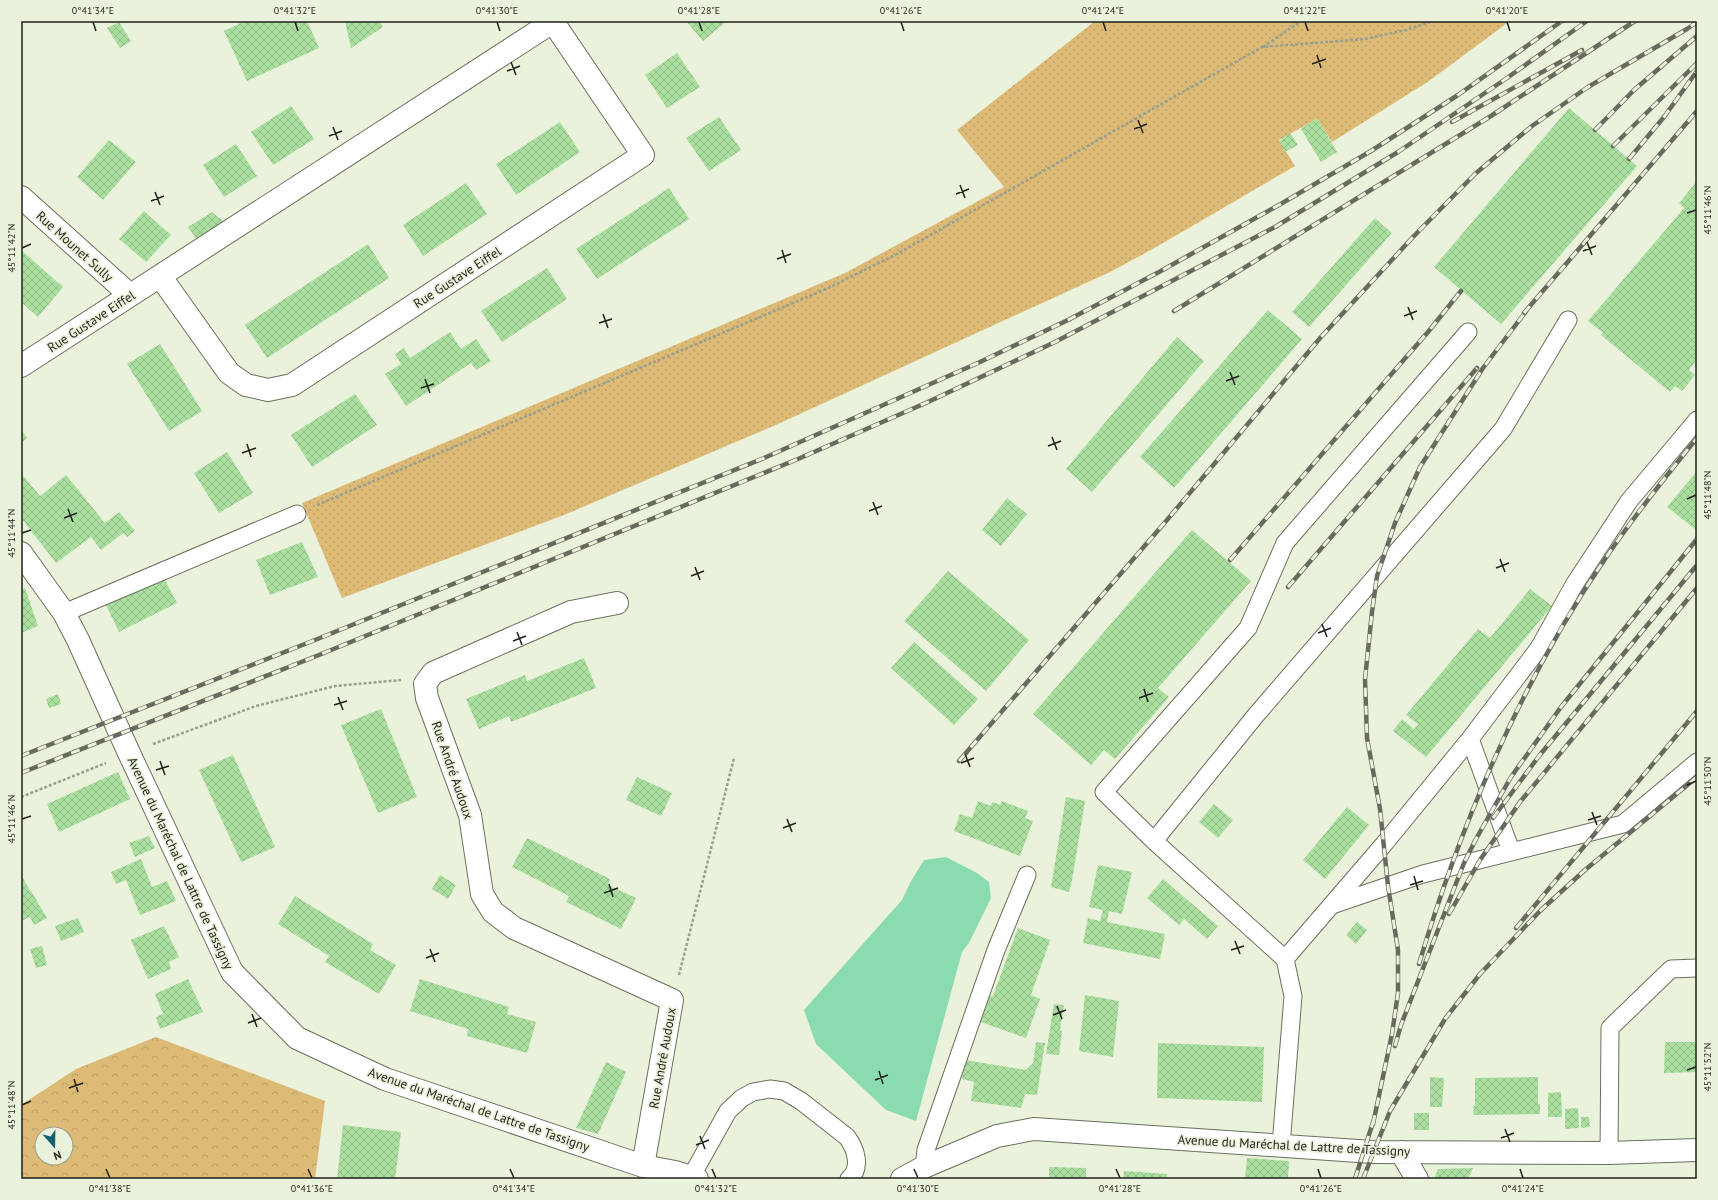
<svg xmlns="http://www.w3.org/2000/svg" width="1718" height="1200" font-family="'PT Sans',sans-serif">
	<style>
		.forest { fill: url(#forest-crowns); fill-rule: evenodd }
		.garden { fill: url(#garden-dots) }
		.water { fill: #8adbaf }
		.building { fill: url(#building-cross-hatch) }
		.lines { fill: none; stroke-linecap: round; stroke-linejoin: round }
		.lane-casing { stroke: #6a705d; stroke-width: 19 }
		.street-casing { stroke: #6a705d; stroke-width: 24 }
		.path { stroke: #999f8f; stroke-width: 2.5; stroke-dasharray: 3 2; stroke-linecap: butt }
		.lane { stroke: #fff; stroke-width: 17 }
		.street { stroke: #fff; stroke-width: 22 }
		.rail-casing { stroke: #676b5f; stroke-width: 4.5 }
		.rail { stroke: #eaf2dc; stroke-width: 3; stroke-dasharray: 9; stroke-linecap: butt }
		.ticks { fill: none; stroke: #1f211a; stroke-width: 1.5 }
		.labels { text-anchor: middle; stroke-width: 3.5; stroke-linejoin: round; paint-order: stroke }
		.street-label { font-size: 13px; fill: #1f211a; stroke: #eaf2dc }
		.neatline { fill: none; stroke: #1f211a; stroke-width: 1.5 }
		.ticks-label { font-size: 10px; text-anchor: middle; fill: #1f211a }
	</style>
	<defs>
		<pattern id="forest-crowns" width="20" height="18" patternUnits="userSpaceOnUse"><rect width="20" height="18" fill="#ddbb76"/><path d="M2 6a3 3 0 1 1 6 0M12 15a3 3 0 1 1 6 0" fill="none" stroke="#bda066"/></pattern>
		<pattern id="garden-dots" width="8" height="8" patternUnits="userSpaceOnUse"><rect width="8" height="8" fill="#ddbb76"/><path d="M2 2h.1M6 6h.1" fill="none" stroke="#bda066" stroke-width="1.8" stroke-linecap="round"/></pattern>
		<pattern id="building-cross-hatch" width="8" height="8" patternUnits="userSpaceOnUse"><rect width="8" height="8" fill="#aadfa0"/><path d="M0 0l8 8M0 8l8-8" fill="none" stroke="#92bf89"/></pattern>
	</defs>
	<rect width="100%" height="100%" fill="#eaf2dc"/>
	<path class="forest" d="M156 1037 325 1101 315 1179H21V1105L76 1069ZM42 1134H66V1158H42Z"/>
	<path class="garden" d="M1095 21H1510L1429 81 1332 142 1317 119 1279 140 1295 166 1151 250 1110 272 778 424 564 515 342 598 302 503 845 273 1004 187 957 130Z"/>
	<path class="water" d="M946 857 977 873 989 882 991 898 969 943 962 952 916 1121 886 1110 816 1044 804 1010 902 900 910 883 924 860Z"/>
	<path class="building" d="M245 21H307L319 48 247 81 224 31Z
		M345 21H379L383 27 351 48Z
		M686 21H727L703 41Z
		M119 22 131 41 120 48 107 28Z
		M677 53 700 87 667 108 645 75Z
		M291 106 314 139 273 165 251 132Z
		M1569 108 1637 166 1501 324 1434 267Z
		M719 117 741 150 709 171 686 138Z
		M1317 118 1337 152 1321 162 1301 129Z
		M560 122 580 152 516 195 496 164Z
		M1290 133 1298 145 1285 152 1279 141Z
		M109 140 136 162 103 200 77 177Z
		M236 144 257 176 224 197 203 165Z
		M1697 181V360L1689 370 1695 375 1682 391 1675 386 1670 392 1601 335 1603 333 1588 321 1684 208 1679 203Z
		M466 183 487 214 423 256 403 225Z
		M669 188 689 219 597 279 576 249Z
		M144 211 171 235 146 262 119 239Z
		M212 212 224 222 197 240 188 227Z
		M1375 218 1392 233 1309 327 1292 312Z
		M368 244 389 278 267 358 245 325Z
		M21 250 63 287 38 317 21 302Z
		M547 268 567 299 502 342 481 311Z
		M1268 310 1302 339 1174 488 1140 457Z
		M450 332 461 349 476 339 491 361 476 370 471 363 406 406 385 374 401 364 395 354 404 348 410 358Z
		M1177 337 1204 361 1092 492 1066 469Z
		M160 344 202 411 169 431 127 364Z
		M355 394 377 425 312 467 291 435Z
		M21 429 27 438 21 443Z
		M227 452 253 493 219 513 194 473Z
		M1697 471V527L1695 529 1667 507Z
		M21 473 40 496 66 475 105 523 119 512 135 531 127 537 123 533 101 550 91 537 56 563 21 518Z
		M1007 498 1027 514 1001 546 982 530Z
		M1192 530 1251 581 1158 688 1169 697 1115 759 1104 750 1091 765 1033 714Z
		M302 542 318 577 270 595 256 560Z
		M948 571 1029 640 986 691 904 621Z
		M163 576 177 603 119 632 106 605Z
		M25 588 38 626 21 633V589Z
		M1530 589 1552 606 1426 757 1393 731 1402 719 1414 729 1418 724 1406 715 1478 629 1490 638Z
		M914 642 978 699 954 725 891 668Z
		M584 658 596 688 511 722 509 716 479 729 466 699 525 675 527 681Z
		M58 694 61 704 49 708 46 699Z
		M381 709 417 797 378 813 341 725Z
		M233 755 275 847 241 862 199 770Z
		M118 772 130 799 59 832 47 804Z
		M637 777 672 793 661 816 626 800Z
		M1066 797 1085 801 1072 880 1069 892 1051 887Z
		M978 801 991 806 992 802 1000 805 1002 801 1028 811 1025 818 1033 821 1020 856 954 831 960 814 972 818Z
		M1214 804 1233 820 1218 838 1199 822Z
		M1347 807 1369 825 1325 879 1303 860Z
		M149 836 155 848 135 857 129 843Z
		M527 838 610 879 608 885 636 898 621 929 566 902 569 896 512 867Z
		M141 859 152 887 167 881 176 901 140 915 126 880 116 884 111 872Z
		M1098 865 1132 872 1122 914 1109 911 1107 922 1165 934 1160 959 1083 943 1088 918 1100 921 1103 910 1089 907Z
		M21 874 30 891H31L47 918 34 925 30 917 21 921Z
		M440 875 456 885 448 899 432 889Z
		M1163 879 1218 926 1207 939 1184 919 1179 925 1147 898Z
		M295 896 373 944 370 950 396 965 379 994 325 962 329 956 278 924Z
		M78 918 84 932 61 941 55 926Z
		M1357 922 1367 930 1356 944 1346 935Z
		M164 926 179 957 169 962 171 969 148 979 131 940Z
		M1018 928 1050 940 1031 995 1040 999 1026 1038 981 1022 990 996H993Z
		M42 946 47 965 36 968 30 949Z
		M188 979 203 1012 160 1029 156 1017 163 1014 155 994Z
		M420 979 509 1007 507 1014 536 1022 527 1053 467 1036 468 1029 410 1011Z
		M1085 995 1119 1001 1113 1057 1079 1051Z
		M1054 1004 1064 1005 1060 1030 1062 1031 1059 1055 1046 1054Z
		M1036 1042 1045 1043 1037 1095 1025 1094 1021 1108 971 1101 974 1082 962 1079 965 1060 1026 1070 1033 1063Z
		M1665 1042H1697V1072L1664 1073Z
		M1158 1043 1264 1047 1262 1102 1157 1098Z
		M606 1062 626 1072 598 1134 576 1128Z
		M1430 1077 1444 1078 1442 1107H1430Z
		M1538 1077V1104H1540V1114L1474 1115 1473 1106H1475V1078Z
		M1561 1092 1562 1117H1548V1093Z
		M1578 1108 1579 1128 1565 1129V1109Z
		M1414 1113H1429V1130H1414Z
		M1581 1117H1589L1590 1127 1581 1128Z
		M343 1125 401 1132 395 1179H337Z
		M1247 1158 1289 1161 1288 1179H1245Z
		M1049 1167 1086 1168V1179H1049Z
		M1473 1168 1468 1179H1434L1438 1169Z
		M1124 1171 1167 1174V1179H1123Z"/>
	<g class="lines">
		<g class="lane-casing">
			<path id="lane" d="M64 613 297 514
				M1470 739 1511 851
				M1154 841 1104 792 1248 628 1285 543 1468 332
				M1332 905 1423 874 1623 824 1697 762
				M1285 959 1154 841 1256 715 1503 429 1568 320
				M1281 1146 1293 996 1285 959 1384 844 1470 739 1539 648 1574 585 1629 501 1697 420
				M1609 1153 1610 1028 1671 969 1697 968
				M924 1167 926 1150 996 950 1027 875
				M691 1177 728 1111 742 1098 753 1092 770 1089 784 1091 801 1101 847 1137C856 1149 862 1168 849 1179"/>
		</g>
		<g class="street-casing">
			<path id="street" d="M21 197 130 295
				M160 276 229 373 246 385 268 390 292 385 643 155 553 22
				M21 366 554 21
				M21 553 64 613 78 640 129 753 232 972 297 1038 385 1079 643 1166 675 1172 697 1179
				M617 603 571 612 433 673 425 684 427 698 470 815 482 894 493 912 514 928 672 1000 643 1166
				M1401 1152 1417 1179
				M902 1179 924 1167 997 1136 1034 1129 1373 1152 1609 1153 1697 1150"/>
		</g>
		<path class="path" d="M1263 47 1301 21
			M317 505 826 289 897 254 1262 47 1365 39 1406 30 1433 21
			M153 744 256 706 335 686 401 680
			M21 797 106 763
			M679 975 734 758"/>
		<use href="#lane" class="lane"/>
		<use href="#street" class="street"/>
		<g class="rail-casing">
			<path id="rail" d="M1452 122 1582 50
				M1595 130 1634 90 1697 36
				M1613 146 1697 63
				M1629 159 1664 117 1697 71
				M1174 311 1491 116 1635 21
				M1524 313 1697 111
				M1230 560 1428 332 1461 291
				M1288 587 1477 368
				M21 756 310 642 764 458 980 362 1068 320 1159 272 1279 205 1371 151 1458 95 1562 21
				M959 761 1167 520 1321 337 1413 237 1475 174 1532 126 1588 87 1687 29 1697 22
				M21 773 314 657 798 459 928 402 1055 342 1275 227 1398 152 1507 78 1587 21
				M1493 818 1539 756 1697 565
				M1449 914 1480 860 1520 802 1697 588
				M1516 928 1697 711
				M1419 964C1462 820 1522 680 1607 556 1635 515 1666 476 1697 438
				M1395 1046 1401 1025 1464 863 1476 839 1511 777 1561 707 1697 539
				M1373 1124 1392 1034 1398 993V950L1388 886 1380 809 1367 738 1365 679 1372 612 1377 576 1395 523 1420 467 1483 368 1527 310
				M1355 1179 1374 1119
				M1363 1179 1390 1111 1445 1019 1480 974 1541 910 1585 870 1697 777"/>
		</g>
		<use href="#rail" class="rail"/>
	</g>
	<path class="ticks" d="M93 22 96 31M295 22 298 31M497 22 500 31M699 22 702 31M901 22 904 31M1103 22 1106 31M1305 22 1308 31M1507 22 1510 31M1317 55 1321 68M511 62 516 75M1312 64 1326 59M507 71 520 66M1138 120 1143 133M333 127 338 140M1134 129 1147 124M329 136 342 131M960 185 965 198M155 192 160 205M956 194 969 189M151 201 164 196M1687 213 1696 210M1587 242 1592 255M22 248 31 244M782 250 786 263M1583 251 1596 246M777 259 791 254M1408 307 1413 320M603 314 608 328M1404 316 1417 311M599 323 612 319M1230 372 1235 385M425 379 430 393M1226 381 1239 376M421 388 434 384M1052 437 1057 450M247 444 251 457M1048 446 1061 441M242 453 256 448M1687 499 1696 495M873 502 878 515M68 509 73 522M869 511 882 506M64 518 77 513M22 533 31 530M1500 559 1505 572M695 567 700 580M1496 568 1509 563M691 576 704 571M1322 624 1327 637M517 632 522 645M1318 633 1331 628M513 641 526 636M1144 689 1148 702M338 697 343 710M1139 698 1153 693M334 705 347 701M965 754 970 767M160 761 165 775M961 763 974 758M156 770 169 766M1687 785 1696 781M1592 812 1597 825M22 819 31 816M787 819 792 832M1588 820 1601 816M783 828 796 823M1414 876 1418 890M609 884 613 897M1410 885 1423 881M604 893 618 888M1235 941 1240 954M430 949 435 962M1231 950 1244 946M426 958 439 953M1057 1006 1062 1019M252 1014 257 1027M1053 1015 1066 1010M248 1023 261 1018M1687 1070 1696 1067M879 1071 883 1084M74 1079 78 1092M875 1080 888 1075M69 1088 83 1083M22 1105 31 1101M1505 1129 1510 1142M700 1136 705 1149M1501 1138 1514 1133M696 1145 709 1140M106 1169 110 1178M308 1169 312 1178M510 1169 514 1178M712 1169 716 1178M914 1169 918 1178M1116 1169 1120 1178M1318 1169 1321 1178M1520 1169 1523 1178"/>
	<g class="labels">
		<g class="street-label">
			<text transform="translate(75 246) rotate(42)" y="5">Rue Mounet Sully</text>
			<text transform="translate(457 277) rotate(-33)" y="5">Rue Gustave Eiffel</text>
			<text transform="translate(91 321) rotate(-33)" y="5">Rue Gustave Eiffel</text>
			<text transform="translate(453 770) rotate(71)" y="5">Rue André Audoux</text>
			<text transform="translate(181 863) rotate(65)" y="5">Avenue du Maréchal de Lattre de Tassigny</text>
			<text transform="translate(662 1058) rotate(-80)" y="5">Rue André Audoux</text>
			<text transform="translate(479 1109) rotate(19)" y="5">Avenue du Maréchal de Lattre de Tassigny</text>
			<text transform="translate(1294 1145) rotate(3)" y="5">Avenue du Maréchal de Lattre de Tassigny</text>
		</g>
	</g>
	<rect width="1718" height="1200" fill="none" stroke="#eaf2dc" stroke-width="44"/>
	<g transform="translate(54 1146) rotate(160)"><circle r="19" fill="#eaf2dc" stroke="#999e8e"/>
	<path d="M0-3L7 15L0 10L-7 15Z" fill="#175f6f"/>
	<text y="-6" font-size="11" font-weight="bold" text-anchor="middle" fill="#1f211a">N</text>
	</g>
	<rect x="22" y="22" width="1674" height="1156" class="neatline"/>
	<g class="ticks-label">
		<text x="93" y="14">0°41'34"E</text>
		<text x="295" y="14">0°41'32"E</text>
		<text x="497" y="14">0°41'30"E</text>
		<text x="699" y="14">0°41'28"E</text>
		<text x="901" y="14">0°41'26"E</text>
		<text x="1103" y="14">0°41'24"E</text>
		<text x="1305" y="14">0°41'22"E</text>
		<text x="1507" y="14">0°41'20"E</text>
		<text transform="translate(1707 210) rotate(-90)" y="4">45°11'46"N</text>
		<text transform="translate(11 248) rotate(-90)" y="4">45°11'42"N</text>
		<text transform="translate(1707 495) rotate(-90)" y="4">45°11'48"N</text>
		<text transform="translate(11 533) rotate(-90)" y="4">45°11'44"N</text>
		<text transform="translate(1707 781) rotate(-90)" y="4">45°11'50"N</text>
		<text transform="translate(11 819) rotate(-90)" y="4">45°11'46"N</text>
		<text transform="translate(1707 1067) rotate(-90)" y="4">45°11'52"N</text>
		<text transform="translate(11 1105) rotate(-90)" y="4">45°11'48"N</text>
		<text x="110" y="1192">0°41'38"E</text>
		<text x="312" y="1192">0°41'36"E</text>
		<text x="514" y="1192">0°41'34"E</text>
		<text x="716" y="1192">0°41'32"E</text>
		<text x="918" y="1192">0°41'30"E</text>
		<text x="1120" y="1192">0°41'28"E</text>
		<text x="1321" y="1192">0°41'26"E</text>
		<text x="1523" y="1192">0°41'24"E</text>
	</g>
</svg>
